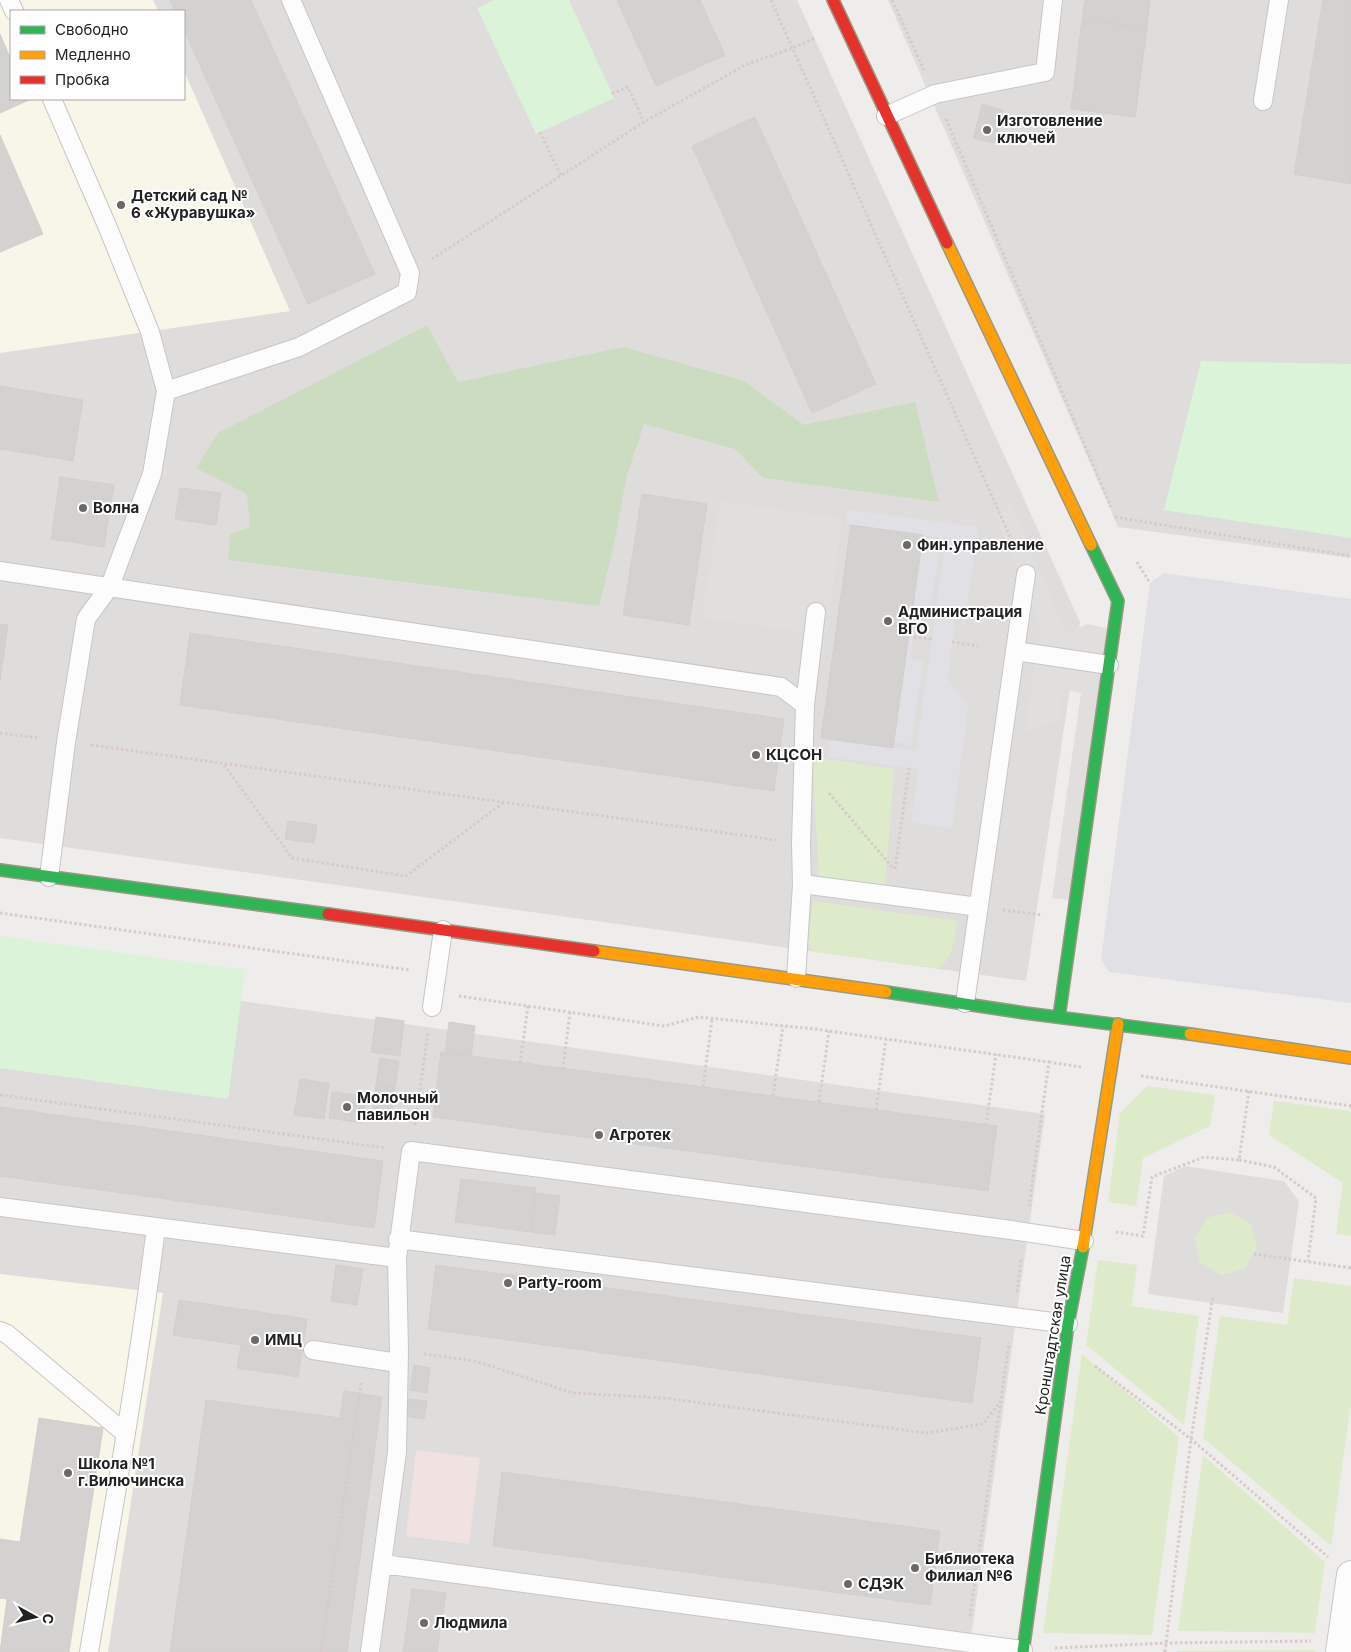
<svg xmlns="http://www.w3.org/2000/svg" width="1351" height="1652" font-family="Inter,sans-serif">
	<style>
		.residential { fill: #dfdddc; fill-rule: evenodd }
		.commercial { fill: #f0e2e1 }
		.education { fill: #f7f6e8 }
		.grass { fill: #ddebcb }
		.forest { fill: #ccdcc1 }
		.park { fill: #daf3d9 }
		.parking { fill: #e0dfde }
		.plaza { fill: #e1e0e5 }
		.building { fill: #d4d2d0; stroke: #d2cfcc }
		.lines { fill: none; stroke-linecap: round; stroke-linejoin: round }
		.lane-casing { stroke: #c7c6c5; stroke-width: 20 }
		.street-casing { stroke: #c7c6c5; stroke-width: 30 }
		.fast-casing { stroke: #999982; stroke-width: 14 }
		.slow-casing { stroke: #999982; stroke-width: 14 }
		.jam-casing { stroke: #999982; stroke-width: 14 }
		.path { stroke: #d7cac9; stroke-width: 3; stroke-dasharray: 2.5 2.5; stroke-linecap: butt }
		.lane { stroke: #fdfcfc; stroke-width: 18 }
		.street { stroke: #fdfcfc; stroke-width: 28 }
		.fast { stroke: #30b455; stroke-width: 11 }
		.slow { stroke: #ff9f0a; stroke-width: 11 }
		.jam { stroke: #e5322d; stroke-width: 11 }
		.poi-dot { fill: #6a6968; stroke: #fff; stroke-width: 2 }
		.labels { text-anchor: middle; stroke-width: 4; stroke-linejoin: round; paint-order: stroke }
		.poi-label { font-size: 15px; font-weight: bold; fill: #222; stroke: #fff; text-anchor: start }
		.street-label { font-size: 15px; fill: #222; stroke: #fff }
	</style>
	<rect width="100%" height="100%" fill="#efedeb"/>
	<path class="residential" d="M0 0H797L1080 622 1026 981 0 838ZM11 11H184V99H11Z
		M888 0H1351V558L1118 527Z
		M0 967 1045 1114 969 1652H0Z
		M1185 1166 1284 1181 1299 1201 1283 1313 1148 1294 1164 1176Z"/>
	<path class="commercial" d="M416 1450 480 1458 469 1544 406 1536Z"/>
	<path class="education" d="M0 0H153L158 11H11V99H184V71L290 311 0 353Z
		M0 1274 163 1293 108 1652H0Z"/>
	<path class="grass" d="M812 757 894 769 885 888 819 878Z
		M813 901 957 921C954 939 954 957 939 968L813 952 808 943Z
		M1147 1086 1215 1095 1210 1126 1143 1158 1136 1206 1108 1202 1120 1113Z
		M1274 1101 1351 1111V1236L1336 1234 1343 1183 1269 1135Z
		M1230 1212 1251 1224 1257 1248 1244 1269 1221 1275 1200 1262 1195 1239 1207 1218Z
		M1098 1260 1137 1265 1132 1306 1199 1316 1184 1425 1086 1345Z
		M1294 1278 1351 1286V1404L1331 1546 1203 1438 1220 1316 1287 1325Z
		M1082 1354 1179 1437 1152 1635 1043 1633Z
		M1203 1455 1325 1562 1315 1633 1178 1631Z
		M1315 1650 1314 1652H1177V1651Z"/>
	<path class="forest" d="M427 325 458 382 623 347 744 381 804 425 915 402 939 502 763 478 735 449 644 424 627 475 614 544 599 606 228 560 230 534 250 527 247 494 196 468 218 433Z"/>
	<path class="park" d="M494 0H569L614 98 536 134 477 8Z
		M1201 361 1351 364V538L1164 510Z
		M0 936 245 970 228 1099 0 1068Z"/>
	<path class="parking" d="M721 501 841 518 828 635 702 618Z
		M1012 505 1066 633 1088 624 1109 629 1069 900 1052 898 1081 693 1063 690 1060 719 1025 733 1040 626 995 514Z"/>
	<path class="plaza" d="M848 510 978 527 965 617 955 616 948 679 968 707 952 828 911 822 919 769 828 757 831 739 916 751 946 539 846 524Z
		M923 540 940 543 929 618 916 617 910 659 923 661 911 744 894 741Z
		M1164 573 1351 599V1003L1109 972 1101 960 1150 583Z"/>
	<path class="building" d="M170 0H251L375 274 308 304 184 30V11H175Z
		M617 0H700L725 55 656 86Z
		M1085 0H1150L1147 28 1082 20Z
		M1323 0H1351V184L1294 174Z
		M1082 20 1147 28 1135 117 1071 109Z
		M0 34 11 60V99H28L29 100 0 113Z
		M982 104 1003 110 1000 123 979 117Z
		M755 117 876 384 812 413 692 146Z
		M979 117 1000 123 994 143 973 138Z
		M0 135 43 234 0 252Z
		M0 386 83 400 73 461 0 449Z
		M60 477 114 485 104 547 51 539Z
		M180 488 221 493 216 525 175 519Z
		M642 494 707 504 689 625 623 615Z
		M851 525 923 535 893 748 821 738Z
		M0 624 8 625 0 681Z
		M190 633 784 719 774 791 180 705Z
		M288 821 317 825 314 843 285 839Z
		M376 1017 404 1021 400 1056 371 1052Z
		M449 1022 475 1026 471 1056 445 1053Z
		M441 1052 997 1126 988 1191 433 1117Z
		M380 1058 399 1061 395 1088 376 1085Z
		M300 1079 329 1083 324 1119 294 1115Z
		M376 1085 395 1088 391 1118 372 1115Z
		M332 1092 366 1096 362 1123 329 1118Z
		M0 1107 383 1161 374 1228 0 1176Z
		M461 1179 536 1188 531 1232 455 1222Z
		M536 1193 560 1196 555 1235 531 1232Z
		M336 1265 363 1269 357 1305 331 1301Z
		M436 1265 981 1338 972 1403 428 1329Z
		M179 1300 307 1319 298 1377 237 1368 241 1345 173 1335Z
		M414 1365 430 1368 427 1393 410 1390Z
		M344 1391 382 1397 347 1652H170L206 1400 340 1418Z
		M409 1399 427 1401 424 1419 407 1416Z
		M39 1418 103 1428 69 1652H0L7 1599 0 1598V1539L20 1542Z
		M502 1472 940 1531 930 1605 493 1546Z
		M412 1589 446 1593 437 1652H403Z"/>
	<g class="lines">
		<g class="lane-casing">
			<path id="lane" d="M9 0 14 11
				M52 99 108 228 150 332 166 391
				M1263 101 1279 0
				M886 116 935 94 1045 72 1053 0
				M0 571 781 687 805 705 801 844 802 884 796 978
				M1015 651 1109 665
				M805 705 816 612
				M49 877 66 742 86 619 110 586 152 474 166 391 299 347 407 292 410 273 291 0
				M802 884 979 907
				M965 1003 1026 574
				M432 1007 443 930
				M0 1207 397 1258
				M398 1239 1068 1324
				M0 1331 7 1334 126 1434
				M313 1350 398 1363
				M383 1564 1023 1650
				M89 1652C113 1511 138 1370 156 1228
				M370 1652 397 1452 399 1351 397 1258 411 1151 1011 1230 1084 1241"/>
		</g>
		<g class="street-casing">
			<path id="street" d="M1340 1652 1351 1575"/>
		</g>
		<g class="fast-casing">
			<path id="fast" d="M0 870 328 914
				M886 992 1025 1013 1190 1034
				M1059 1017 1118 601 1091 545
				M1023 1652 1068 1324 1083 1247"/>
		</g>
		<g class="slow-casing">
			<path id="slow" d="M947 243 1091 545
				M594 951 886 992
				M1190 1034 1351 1058
				M1083 1247 1118 1024"/>
		</g>
		<g class="jam-casing">
			<path id="jam" d="M833 0 947 243
				M328 914 594 951"/>
		</g>
		<path class="path" d="M771 0 1016 550
			M892 0 924 70
			M612 94 628 87 644 122
			M946 119 1111 507
			M540 132 561 176
			M432 259 644 122 745 65 793 48 815 38
			M1115 517 1351 556
			M1137 562 1150 583
			M914 637 932 639
			M952 642 978 646
			M0 733 40 738
			M91 745 776 840
			M224 765 292 858 406 876 504 802
			M829 793 893 868
			M895 869 909 768
			M1003 910 1042 915
			M0 913 410 970
			M459 996 664 1026 699 1017 815 1029 1049 1062 1029 1206
			M1049 1062 1081 1067
			M520 1063 528 1006
			M563 1069 570 1012
			M1141 1076 1351 1106
			M703 1087 712 1019
			M1249 1091 1239 1160 1274 1167 1316 1198 1308 1261
			M0 1095 386 1148
			M773 1096 783 1026
			M819 1102 829 1031
			M876 1110 886 1039
			M415 1125 428 1033
			M986 1125 996 1054
			M1116 1232 1143 1236 1152 1177 1204 1157 1239 1160
			M1254 1254 1351 1268
			M1017 1292 1021 1259
			M424 1354 475 1361 573 1393 664 1398 927 1433 983 1424 1001 1401
			M1095 1366 1191 1439 1328 1557
			M970 1616 1009 1343
			M1055 1648 1166 1643 1311 1641
			M321 1652 361 1383
			M1165 1652 1191 1439 1213 1296"/>
		<use href="#lane" class="lane"/>
		<use href="#street" class="street"/>
		<use href="#fast" class="fast"/>
		<use href="#slow" class="slow"/>
		<use href="#jam" class="jam"/>
	</g>
	<g class="poi-dot">
		<circle cx="987" cy="130" r="5"/>
		<circle cx="121" cy="205" r="5"/>
		<circle cx="83" cy="508" r="5"/>
		<circle cx="907" cy="545" r="5"/>
		<circle cx="888" cy="621" r="5"/>
		<circle cx="756" cy="755" r="5"/>
		<circle cx="347" cy="1107" r="5"/>
		<circle cx="599" cy="1135" r="5"/>
		<circle cx="508" cy="1283" r="5"/>
		<circle cx="255" cy="1340" r="5"/>
		<circle cx="68" cy="1473" r="5"/>
		<circle cx="915" cy="1568" r="5"/>
		<circle cx="848" cy="1584" r="5"/>
		<circle cx="424" cy="1623" r="5"/>
	</g>
	<g class="labels">
		<g class="poi-label">
			<text x="997" y="126">Изготовление<tspan x="997" dy="17">ключей</tspan></text>
			<text x="131" y="201">Детский сад №<tspan x="131" dy="17">6 «Журавушка»</tspan></text>
			<text x="93" y="513">Волна</text>
			<text x="917" y="550">Фин.управление</text>
			<text x="898" y="617">Администрация<tspan x="898" dy="17">ВГО</tspan></text>
			<text x="766" y="760">КЦСОН</text>
			<text x="357" y="1103">Молочный<tspan x="357" dy="17">павильон</tspan></text>
			<text x="609" y="1140">Агротек</text>
			<text x="518" y="1288">Party-room</text>
			<text x="265" y="1345">ИМЦ</text>
			<text x="78" y="1469">Школа №1<tspan x="78" dy="17">г.Вилючинска</tspan></text>
			<text x="925" y="1564">Библиотека<tspan x="925" dy="17">Филиал №6</tspan></text>
			<text x="858" y="1589">СДЭК</text>
			<text x="434" y="1628">Людмила</text>
		</g>
		<g class="street-label">
			<text transform="translate(1053 1335) rotate(-81)" y="5">Кронштадтская улица</text>
		</g>
	</g>
	<rect x="10" y="10" width="175" height="90" fill="#ffffff" stroke="#a7a7a7"/>
	<rect x="20" y="26" width="25" height="8" fill="#30b455" stroke="#a7a7a7"/>
	<text x="55" y="35" font-size="15" fill="#222222">Свободно</text>
	<rect x="20" y="51" width="25" height="8" fill="#ff9f0a" stroke="#a7a7a7"/>
	<text x="55" y="60" font-size="15" fill="#222222">Медленно</text>
	<rect x="20" y="76" width="25" height="8" fill="#e5322d" stroke="#a7a7a7"/>
	<text x="55" y="85" font-size="15" fill="#222222">Пробка</text>
	<g transform="translate(35 1617) rotate(98)" stroke="#ffffff" stroke-width="4" paint-order="stroke">
	<path d="M0-4L9 19L0 12L-9 19Z" fill="#222222"/>
	<text y="-8" font-size="14" font-weight="bold" text-anchor="middle" fill="#222222">С</text>
	</g>
</svg>
